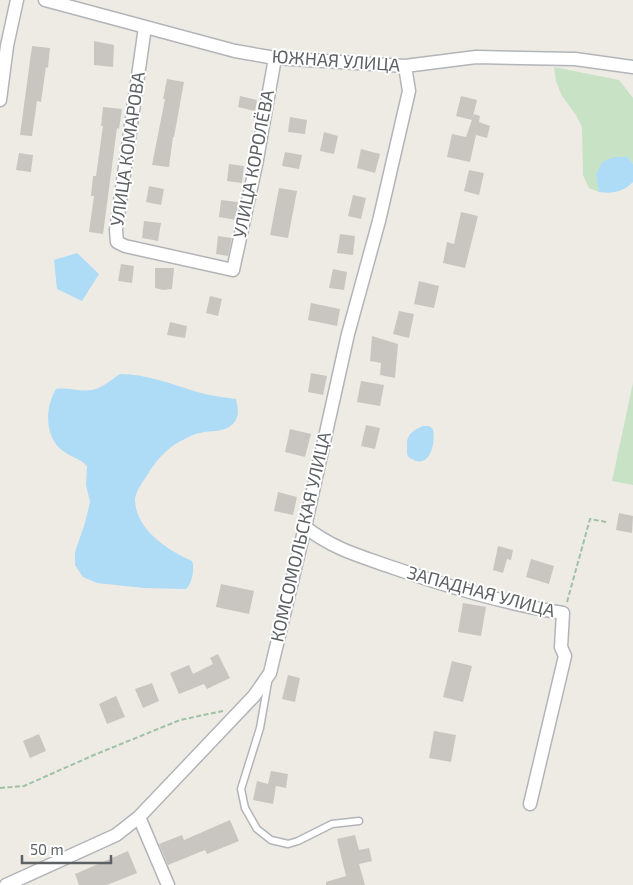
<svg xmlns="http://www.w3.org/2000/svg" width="633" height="885" font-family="'Exo 2',sans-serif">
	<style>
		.green { fill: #c7e2c5 }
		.water { fill: #aedbf5 }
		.building { fill: #c9c6c2 }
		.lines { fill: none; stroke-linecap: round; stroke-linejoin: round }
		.lane-casing { stroke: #b2b5b8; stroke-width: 9 }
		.street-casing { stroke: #b2b5b8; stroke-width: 15 }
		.path { stroke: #9fc2a6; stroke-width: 2; stroke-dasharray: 5 2.5; stroke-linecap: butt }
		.lane { stroke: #fff; stroke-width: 6 }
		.street { stroke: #fff; stroke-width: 12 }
		.labels { text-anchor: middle; stroke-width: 4; stroke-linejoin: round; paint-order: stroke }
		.street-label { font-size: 18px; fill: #5d6164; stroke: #fff }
	</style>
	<rect width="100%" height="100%" fill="#eeebe5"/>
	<path class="green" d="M554 67 619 80 633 98V164L628 157H614L596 175 599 192 589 188 583 175 582 127 576 115 562 96 556 81Z
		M633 383V485L612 481Z"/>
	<path class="water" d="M614 157H628L633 164V182C623 192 613 194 599 192L596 175 602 162Z
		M77 253 99 274 82 301 57 289 54 260Z
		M120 374C147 374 174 385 201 393 212 396 224 397 236 399 238 408 240 416 233 424 224 433 211 430 200 433 193 434 185 439 179 442 166 449 157 460 149 472 145 479 136 490 135 499 135 529 167 550 192 561 195 568 192 584 186 589L144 588 97 583 83 577 75 565V552L85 523 90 502 86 485 87 466C81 459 71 457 63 451 44 437 45 407 56 389 68 387 80 392 92 390 102 388 111 380 120 374Z
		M423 426H429L433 429C436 442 430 470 412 459 409 458 408 457 407 454 407 451 407 448 407 446 406 435 413 430 423 426Z"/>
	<path class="building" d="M94 41 114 45 113 67 94 65Z
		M32 46 50 48 48 68 46 67 41 102 37 101 32 136 20 135Z
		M167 79 184 82 174 137H173L169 167 152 165 165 99H163Z
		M240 96 257 100 255 111 238 107Z
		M461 96 477 100 472 120 456 116Z
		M103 107 122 109 119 129 117 128 103 234 89 232 94 196H91L93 176H96L103 126H101Z
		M474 114 480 116 479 122 490 126 487 138 476 135 470 162 447 157 452 134 466 137Z
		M290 117 307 120 305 134 288 132Z
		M324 132 338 136 334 154 320 151Z
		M361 149 380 154 375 173 357 168Z
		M285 152 302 155 299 169 282 166Z
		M19 153 33 155 31 172 16 170Z
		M229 164 244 166 242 183 227 181Z
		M469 170 484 173 479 195 464 191Z
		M149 186 164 189 161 205 146 202Z
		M279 188 297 191 288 238 270 235Z
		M353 195 366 198 361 219 348 216Z
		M221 200 238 202 236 220 219 217Z
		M461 212 478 216 465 268 443 263 447 242 454 244Z
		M144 221 161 223 158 241 142 238Z
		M340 234 355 236 353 255 337 253Z
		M218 236 232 238 228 256 216 254Z
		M121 264 134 266 132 283 118 281Z
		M155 268H174L172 289 163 290 155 288Z
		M333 269 347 272 344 290 329 288Z
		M419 281 439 286 434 308 414 304Z
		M210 296 222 299 218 316 206 313Z
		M311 303 340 309 337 326 308 320Z
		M399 311 414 314 409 338 393 334Z
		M170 322 187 326 185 338 167 335Z
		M372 336 398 344 395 378 380 375 381 363 370 361Z
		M311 373 327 376 323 395 308 392Z
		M361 381 384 385 380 406 357 402Z
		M366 425 380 428 375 449 361 446Z
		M290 429 311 434 305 457 285 452Z
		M278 492 297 497 293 515 274 511Z
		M619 513 633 516 632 533 616 530Z
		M498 546 513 550 511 560 507 559 503 573 493 570Z
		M531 559 554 566 549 584 526 577Z
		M221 584 254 591 249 614 216 607Z
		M463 603 486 607 481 636 458 632Z
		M218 654 230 678 207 689 204 684 179 694 170 673 189 665 193 674 213 664 210 658Z
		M452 661 472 666 463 702 443 697Z
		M288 675 300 678 295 702 282 699Z
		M152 683 159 701 143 708 135 689Z
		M116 696 125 717 107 724 99 704Z
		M434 731 456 735 451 762 429 758Z
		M39 734 46 751 30 758 23 741Z
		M271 771 288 774 286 788 276 786 273 804 253 800 257 781 268 784Z
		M230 820 239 841 207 854 205 850 168 865 159 844 182 835 184 840Z
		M355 835 359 850 369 848 372 861 359 864 365 885H326V882L346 876 337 839Z
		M128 851 137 873 107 885H79L75 874Z"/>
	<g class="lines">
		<g class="lane-casing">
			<path id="lane" d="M268 682 260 728 241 789 245 808 257 829 271 840 288 844 298 841 332 824 359 821"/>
		</g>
		<g class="street-casing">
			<path id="street" d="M45 0 235 51 275 58 405 66 476 57 575 59 633 67
				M145 27 116 230 117 242 125 246 233 270 256 165 275 58
				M0 100 7 46 17 0
				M305 527C335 550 360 556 394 568 449 587 506 604 563 613L561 647 565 656 530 804
				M139 817 168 885
				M6 885 116 835 139 817 254 696 270 673 305 527 348 334 379 221 409 91 405 66"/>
		</g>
		<path class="path" d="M567 602 590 519 606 522
			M0 788 24 786 94 755 180 720 223 711"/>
		<use href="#lane" class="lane"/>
		<use href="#street" class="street"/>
	</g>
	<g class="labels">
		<g class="street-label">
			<text transform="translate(336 61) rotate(4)" y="6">ЮЖНАЯ УЛИЦА</text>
			<text transform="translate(128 149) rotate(-82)" y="6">УЛИЦА КОМАРОВА</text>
			<text transform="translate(254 164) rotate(-79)" y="6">УЛИЦА КОРОЛЁВА</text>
			<text transform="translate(301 537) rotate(-77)" y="6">КОМСОМОЛЬСКАЯ УЛИЦА</text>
			<text transform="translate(481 592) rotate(15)" y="6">ЗАПАДНАЯ УЛИЦА</text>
		</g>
	</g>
	<path d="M22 855v8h89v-8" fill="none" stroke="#5d6164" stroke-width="2.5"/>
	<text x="30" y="855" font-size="15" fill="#5d6164" stroke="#ffffff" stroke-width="4" paint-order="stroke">50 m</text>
</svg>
